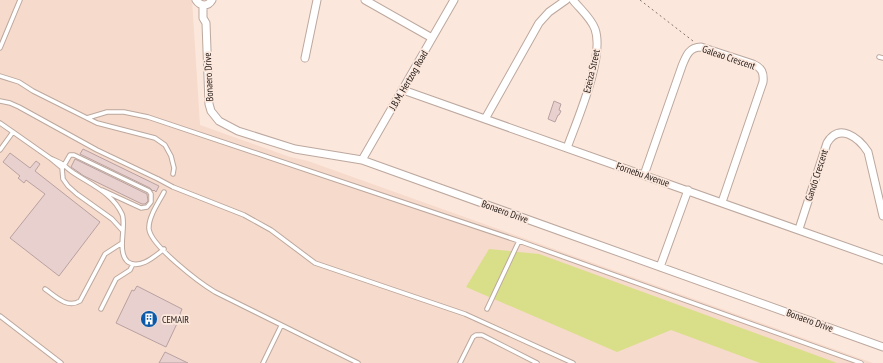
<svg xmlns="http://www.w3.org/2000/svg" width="883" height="363" font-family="'PT Sans Narrow',sans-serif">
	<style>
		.built { fill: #f6dacb }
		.green { fill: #d9df88 }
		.building { fill: #e8d0cf; stroke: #b8a1a1 }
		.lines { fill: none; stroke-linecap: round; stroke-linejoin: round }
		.service-casing { stroke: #bca89e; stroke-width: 5.5 }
		.minor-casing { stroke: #bca89e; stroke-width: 9 }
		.path { stroke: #82756e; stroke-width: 1; stroke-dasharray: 2 3; stroke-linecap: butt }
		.service { stroke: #fff; stroke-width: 3.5 }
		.minor { stroke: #fff; stroke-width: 7 }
		.service-bridge-casing { stroke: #bca89e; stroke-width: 5.5; stroke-linecap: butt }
		.service-bridge { stroke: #fff; stroke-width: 3.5 }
		.labels { text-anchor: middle; stroke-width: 3.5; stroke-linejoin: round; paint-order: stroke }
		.street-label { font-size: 10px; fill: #1e1713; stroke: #fce7dc }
		.poi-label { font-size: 10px; fill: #1e1713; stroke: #fce7dc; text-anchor: start }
	</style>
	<rect width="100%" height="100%" fill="#fce7dc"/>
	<path class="built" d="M0 0H192L200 125 290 157 308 161 873 363H0Z"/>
	<path class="green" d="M489 249 539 254 837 363H760L671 330 617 352 466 287Z"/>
	<path class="building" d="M554 101 561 104 559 110 561 111 559 115H558L555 122 548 119Z
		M83 149 159 186 156 192 154 190 153 191 150 188 80 154Z
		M10 153 30 168 36 161 40 164 35 171 100 222 59 276 10 238 45 194 26 180 24 183 18 178 20 176 3 162Z
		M75 159 147 194 148 201 145 204H142L84 176 71 167Z
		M137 286 182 309 180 314 181 315 166 347 116 323 132 290 134 291Z
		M165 352 188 363H159Z"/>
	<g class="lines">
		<g class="service-casing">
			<path id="service" d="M0 48 20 0
				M879 57 883 58
				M0 76 19 82 33 91 97 123 155 138 165 145 171 156 174 168 173 174
				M0 101 10 103 19 107 97 150 158 179
				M87 118 107 112H124L148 117 519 241 861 363
				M0 123 13 132 0 150
				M13 132 50 158
				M63 167 70 155H74L149 191 151 194V202L147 207 141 208 102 190
				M173 187 244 215 271 230 315 263 465 314 573 363
				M164 192C159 202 148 217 149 229 151 246 200 283 215 292L358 363
				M122 230 112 219 77 194 68 186 63 179 62 168 50 158C54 160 60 162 64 165 66 167 68 169 71 171 89 184 112 192 122 214 127 225 116 252 128 262 140 270 155 256 164 249
				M45 289C55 296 67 309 80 301L105 254 122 243
				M101 309 116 279 130 270 133 264
				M487 309 519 241
				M0 316 61 363
				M263 363 281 326
				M460 363 473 337 476 335H482L537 363"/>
		</g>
		<g class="minor-casing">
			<path id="minor" d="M196 0C200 6 208 7 212 0
				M365 0 432 38
				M203 6V18L206 23 209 104 211 111 219 121 238 131 295 149 362 160 883 347
				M305 58 317 0
				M403 90 883 260
				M485 119 539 23 549 12 566 0
				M567 148C577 120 605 57 595 29 591 18 580 9 573 0
				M362 160 454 0
				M644 175 682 66C686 56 689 47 701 47L753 64C762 68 764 73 763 82L722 202
				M799 229 827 143C839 122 859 138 868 152L883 216
				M660 267 688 190"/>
		</g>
		<path class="path" d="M640 0 693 41"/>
		<use href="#service" class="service"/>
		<use href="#minor" class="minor"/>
		<g class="service-bridge-casing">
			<path id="service-bridge" d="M158 179 173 187"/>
		</g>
		<use href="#service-bridge" class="service-bridge"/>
	</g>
	<defs>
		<g id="building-disc" transform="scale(0.9)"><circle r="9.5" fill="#0b59a8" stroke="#fce7dc"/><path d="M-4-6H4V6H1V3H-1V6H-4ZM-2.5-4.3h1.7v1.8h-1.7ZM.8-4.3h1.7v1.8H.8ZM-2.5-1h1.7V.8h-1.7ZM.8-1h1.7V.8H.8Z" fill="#fff"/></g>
	</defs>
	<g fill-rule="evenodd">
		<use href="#building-disc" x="149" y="319"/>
	</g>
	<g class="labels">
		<g class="street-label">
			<text transform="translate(729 57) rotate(19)" y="4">Galeao Crescent</text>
			<text transform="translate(591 71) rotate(-77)" y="4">Ezeiza Street</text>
			<text transform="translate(208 77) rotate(-93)" y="4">Bonaero Drive</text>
			<text transform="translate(408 80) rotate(-60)" y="4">J.B.M. Hertzog Road</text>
			<text transform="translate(643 174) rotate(19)" y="4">Fornebu Avenue</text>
			<text transform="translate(816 175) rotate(-72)" y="4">Gando Crescent</text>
			<text transform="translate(505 211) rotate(20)" y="4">Bonaero Drive</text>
			<text transform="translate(810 320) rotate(20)" y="4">Bonaero Drive</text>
		</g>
		<g class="poi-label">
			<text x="162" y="323">CEMAIR</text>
		</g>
	</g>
</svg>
